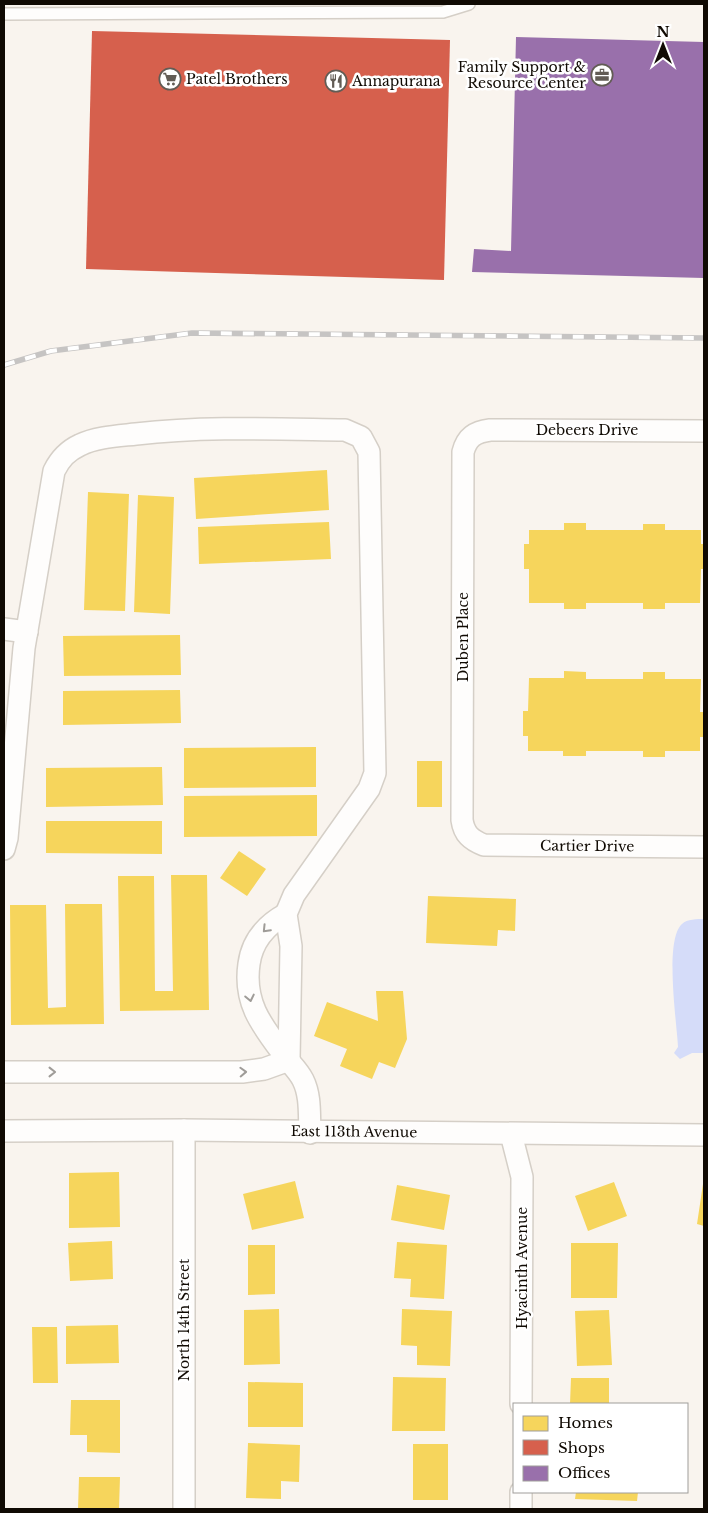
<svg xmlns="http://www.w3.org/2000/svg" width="708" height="1513" font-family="'Libre Baskerville',serif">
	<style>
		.water { fill: #d5dcf9 }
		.homes { fill: #f6d55c }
		.shops { fill: #d6604d }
		.offices { fill: #9970ab }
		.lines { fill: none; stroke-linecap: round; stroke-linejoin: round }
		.lane-casing { stroke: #d5cfc7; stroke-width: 14 }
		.street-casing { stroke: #d5cfc7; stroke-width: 24 }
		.lane { stroke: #fefdfc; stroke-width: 11 }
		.street { stroke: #fefdfc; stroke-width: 21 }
		.rail-casing { stroke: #c6c4c3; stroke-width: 5.5 }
		.rail { stroke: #fff; stroke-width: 4; stroke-dasharray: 11; stroke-linecap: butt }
		.oneway { stroke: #9f9c98 }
		.labels { text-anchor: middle; stroke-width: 5; stroke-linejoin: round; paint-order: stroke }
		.poi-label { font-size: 14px; fill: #100a03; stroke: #fff; text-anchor: start }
		.street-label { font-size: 14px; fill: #100a03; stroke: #fff }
	</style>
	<rect width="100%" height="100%" fill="#f9f4ee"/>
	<path class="water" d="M704 919V1053H692L680 1059 674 1053 678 1047C677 1024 664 940 682 924 687 919 697 919 704 919Z"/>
	<path class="homes" d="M327 470 329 510 196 519 194 478Z
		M88 492 129 494 125 611 84 610Z
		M138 495 174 497 170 614 134 612Z
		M329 522 331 559 199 564 198 527Z
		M564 523H586V530H643V524H665V530H701V544H704V569H701L700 603H665V609H643V603H586V609H564V603H529V569H524V544H529V530H564Z
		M180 635 181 675 64 676 63 636Z
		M564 671 586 672V679H643V672H665V679H701L700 712H704V737H700V751H665V757H643V751H586V756H563V751H528V736H523V711H528L529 678H564Z
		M180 690 181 723 63 725V691Z
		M316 747V787L184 788V748Z
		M417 761H442V807H417Z
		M162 767 163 805 46 807V768Z
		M317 795V836L184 837V796Z
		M46 821H162V854L46 853Z
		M239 851 266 869 247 896 220 878Z
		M171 875H207L209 1010 120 1011 118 876H154L155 991H173Z
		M428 896 516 899 515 931 498 930 497 946 426 943Z
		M65 904H102L104 1024 11 1025 10 905H46L48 1008 66 1007Z
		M376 991H403L407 1039 395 1068 379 1062 372 1079 340 1066 347 1049 314 1036 327 1002 378 1021Z
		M119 1172 120 1227 69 1228V1173Z
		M295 1181 304 1218 252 1230 243 1194Z
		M614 1182 627 1216 588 1231 575 1196Z
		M703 1184H704V1226L697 1224Z
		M397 1185 450 1195 444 1230 391 1220Z
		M112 1241 113 1279 70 1281 68 1243Z
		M397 1242 447 1245 444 1299 410 1297 411 1279 394 1278Z
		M571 1243H618L617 1298H571Z
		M248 1245H275V1294L248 1295Z
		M279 1309 280 1364 244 1365V1310Z
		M402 1309 452 1311 450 1366 417 1365V1346L401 1345Z
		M609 1310 612 1365 577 1366 575 1311Z
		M118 1325 119 1363 66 1364V1326Z
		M32 1327H57L58 1383H33Z
		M393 1377 446 1378 445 1431H392Z
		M571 1378H609V1404H570Z
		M248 1382 303 1383V1427H248Z
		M71 1400H120V1453L87 1452V1435H70Z
		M248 1443 300 1445 299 1482 281 1481V1499L246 1498Z
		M413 1444H448V1500H413Z
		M79 1477H120L119 1509H78Z
		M576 1492H638L637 1501 575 1499Z"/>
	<path class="shops" d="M92 31 450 40 444 280 86 269Z"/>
	<path class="offices" d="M516 37 704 42V278L472 272 474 249 511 251Z"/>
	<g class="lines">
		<g class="lane-casing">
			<path id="lane" d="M4 14 443 12 469 4"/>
		</g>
		<g class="street-casing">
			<g id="street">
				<path id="s1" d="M704 431 490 430C475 432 467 437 463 452L462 820C464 834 471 840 484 845L704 847"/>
				<path d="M4 629 27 632"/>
				<path d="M4 849 7 838 24 648 54 471C60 459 67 451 80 445 96 437 118 436 136 434 205 426 275 429 345 430L361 437 369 452 375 773 369 789 294 895 286 914 291 946 289 1060"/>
				<path d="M286 914C266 925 252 941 249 964 243 1005 264 1028 287 1059 293 1066 299 1072 303 1080 311 1096 309 1115 310 1133"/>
				<path d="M4 1072H242L264 1069 289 1060"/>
				<path d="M184 1130V1509"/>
				<path id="s2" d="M4 1131 184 1130 704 1135"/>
				<path d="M511 1134 522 1177 521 1404"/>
				<path d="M521 1509V1492"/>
			</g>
		</g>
		<use href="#lane" class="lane"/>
		<use href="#street" class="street"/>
		<g class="rail-casing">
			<path id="rail" d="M4 365 51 351 192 333 704 338"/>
		</g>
		<use href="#rail" class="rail"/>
	</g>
	<defs><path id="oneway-chevron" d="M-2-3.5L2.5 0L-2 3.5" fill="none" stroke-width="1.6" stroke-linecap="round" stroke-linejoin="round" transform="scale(1.25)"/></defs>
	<g class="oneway">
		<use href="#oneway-chevron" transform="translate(266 929) rotate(134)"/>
		<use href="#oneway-chevron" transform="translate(250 998) rotate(78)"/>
		<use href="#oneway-chevron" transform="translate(52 1072)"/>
		<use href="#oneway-chevron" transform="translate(243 1072) rotate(-2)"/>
	</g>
	<defs>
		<g id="office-ring" transform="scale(1.125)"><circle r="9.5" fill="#fff" stroke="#625c55" stroke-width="1.5"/><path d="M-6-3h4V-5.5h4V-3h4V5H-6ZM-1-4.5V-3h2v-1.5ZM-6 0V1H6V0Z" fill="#625c55"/></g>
		<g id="supermarket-ring" transform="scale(1.125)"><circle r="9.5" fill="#fff" stroke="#625c55" stroke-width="1.5"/><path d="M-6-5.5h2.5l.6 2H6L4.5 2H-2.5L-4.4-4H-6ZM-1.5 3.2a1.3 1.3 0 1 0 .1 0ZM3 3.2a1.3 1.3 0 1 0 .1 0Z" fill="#625c55"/></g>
		<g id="restaurant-ring" transform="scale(1.125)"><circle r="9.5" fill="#fff" stroke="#625c55" stroke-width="1.5"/><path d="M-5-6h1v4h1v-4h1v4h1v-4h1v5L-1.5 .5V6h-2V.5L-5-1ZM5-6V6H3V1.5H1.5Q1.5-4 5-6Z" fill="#625c55"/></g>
	</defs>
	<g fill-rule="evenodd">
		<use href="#office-ring" x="602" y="75"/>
		<use href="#supermarket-ring" x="170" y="79"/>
		<use href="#restaurant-ring" x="336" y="81"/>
	</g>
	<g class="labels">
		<g class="poi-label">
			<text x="586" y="72" text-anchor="end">Family Support &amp;<tspan x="586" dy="16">Resource Center</tspan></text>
			<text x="186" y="84">Patel Brothers</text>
			<text x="352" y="86">Annapurana</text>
		</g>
		<g class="street-label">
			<text x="587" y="435">Debeers Drive</text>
			<text transform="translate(463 637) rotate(-90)" y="5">Duben Place</text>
			<text dy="5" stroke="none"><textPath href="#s1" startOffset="758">Cartier Drive</textPath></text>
			<text dy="5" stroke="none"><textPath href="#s2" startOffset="350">East 113th Avenue</textPath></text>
			<text transform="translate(522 1268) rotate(-90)" y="5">Hyacinth Avenue</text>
			<text transform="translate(184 1320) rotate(-90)" y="5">North 14th Street</text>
		</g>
	</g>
	<rect width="708" height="1513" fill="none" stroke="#100a03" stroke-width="10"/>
	<rect x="513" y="1403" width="175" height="90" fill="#ffffff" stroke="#9f9d9a"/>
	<rect x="523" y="1416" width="25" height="15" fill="#f6d55c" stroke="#9f9d9a"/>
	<text x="558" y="1428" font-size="15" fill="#100a03">Homes</text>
	<rect x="523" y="1440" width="25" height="15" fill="#d6604d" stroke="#9f9d9a"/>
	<text x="558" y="1453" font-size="15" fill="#100a03">Shops</text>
	<rect x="523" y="1466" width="25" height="15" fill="#9970ab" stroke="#9f9d9a"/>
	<text x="558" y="1478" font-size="15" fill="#100a03">Offices</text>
	<g transform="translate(663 45)" stroke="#ffffff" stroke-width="4" paint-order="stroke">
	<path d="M0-4L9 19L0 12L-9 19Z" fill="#100a03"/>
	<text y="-8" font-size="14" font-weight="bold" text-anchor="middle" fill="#100a03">N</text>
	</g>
</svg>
